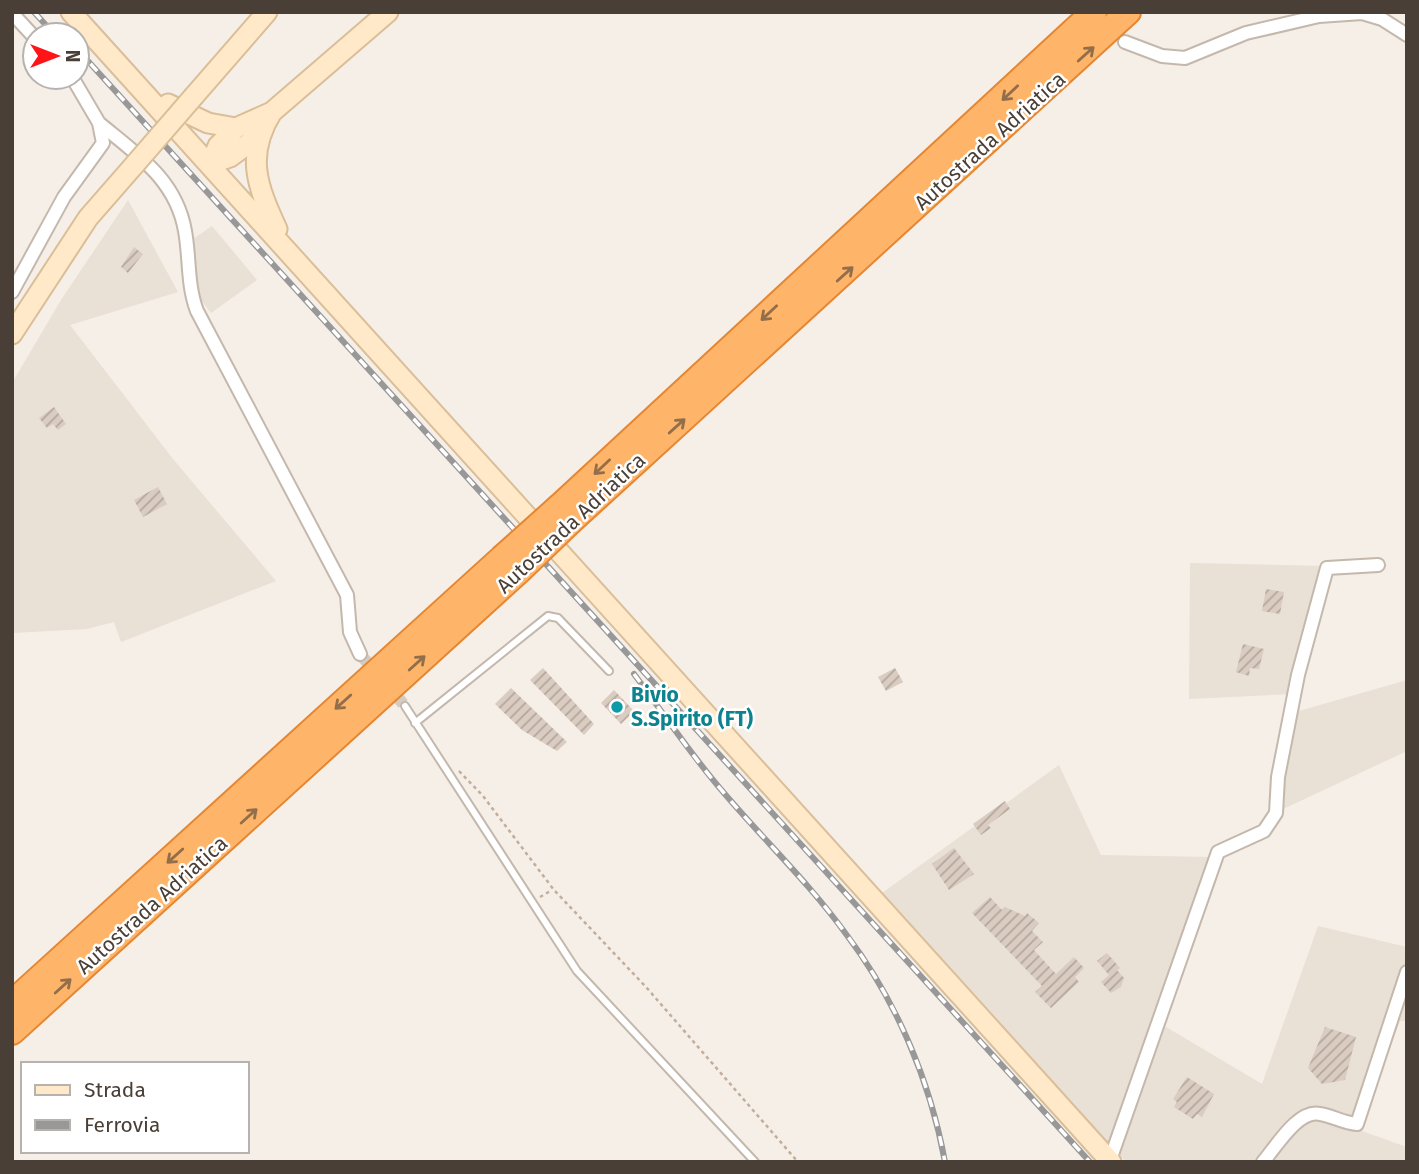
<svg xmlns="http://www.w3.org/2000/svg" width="1419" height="1174" font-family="'Fira Sans',sans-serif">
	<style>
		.residential { fill: #e9e0d6 }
		.building { fill: url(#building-hatch) }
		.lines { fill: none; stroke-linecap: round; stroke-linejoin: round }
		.street-tunnel { stroke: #d3ccc4; stroke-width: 12; stroke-dasharray: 12 6; stroke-linecap: butt }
		.lane-casing { stroke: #c4b8ad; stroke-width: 10 }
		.street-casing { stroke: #c4b8ad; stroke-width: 16 }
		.secondary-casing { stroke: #dabe98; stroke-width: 23 }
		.highway-casing { stroke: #e58632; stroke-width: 28 }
		.path { stroke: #c3ae9b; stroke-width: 2.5; stroke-dasharray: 3.5 3.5; stroke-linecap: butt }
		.lane { stroke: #fff; stroke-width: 6 }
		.street { stroke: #fff; stroke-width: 12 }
		.secondary { stroke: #ffe9c8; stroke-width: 19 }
		.highway { stroke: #ffb569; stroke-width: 24 }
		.rail-casing { stroke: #989898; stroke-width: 6 }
		.rail { stroke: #fff; stroke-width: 3.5; stroke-dasharray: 10; stroke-linecap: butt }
		.secondary-bridge-casing { stroke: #dabe98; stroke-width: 23; stroke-linecap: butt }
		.highway-bridge-casing { stroke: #e58632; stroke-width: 28; stroke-linecap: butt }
		.secondary-bridge { stroke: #ffe9c8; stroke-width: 19 }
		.highway-bridge { stroke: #ffb569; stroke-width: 24 }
		.oneway { stroke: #926e4a }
		.culture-dot { fill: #0f9aa8; stroke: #fff; stroke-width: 2.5 }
		.labels { text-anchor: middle; stroke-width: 5; stroke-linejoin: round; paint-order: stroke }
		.street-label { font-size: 21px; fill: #493f36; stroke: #fff }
		.culture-label { font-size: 21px; font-weight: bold; fill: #0d838f; stroke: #fff; text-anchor: start }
	</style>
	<defs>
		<pattern id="building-hatch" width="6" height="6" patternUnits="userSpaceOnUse" patternTransform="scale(1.75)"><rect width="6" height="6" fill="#daccc0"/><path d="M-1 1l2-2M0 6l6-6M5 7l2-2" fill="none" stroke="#b3a79d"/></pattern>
	</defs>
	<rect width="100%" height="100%" fill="#f5efe8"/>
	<path class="residential" d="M128 200 178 292 70 325 173 459 276 581 121 642 114 622 87 629 12 633V383L61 300Z
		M212 226 257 280 211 313 197 295 193 239Z
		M1190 563 1322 566 1299 711 1407 680V751L1281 810 1290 694 1189 699Z
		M1059 765 1101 855 1209 857 1161 1024 1262 1084 1318 926 1407 947V1021H1400L1359 1130 1407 1147V1162H1126L882 893Z"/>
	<path class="building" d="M134 247 143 254 128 273 121 267Z
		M54 407 66 424 58 430 53 424 47 428 39 418Z
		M158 487 167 504 143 517 134 500Z
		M1266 589 1284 592 1280 614 1262 611Z
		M1243 644 1264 649 1259 669 1250 668 1249 676 1236 672Z
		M543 668 594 724 584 735 530 680Z
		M895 668 903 682 886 691 878 677Z
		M511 688 567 742 557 751 522 730 495 704Z
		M614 690 634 711 621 724 601 703Z
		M1005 801 1010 809 988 825 991 828 981 835 973 824Z
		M954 848 974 874 949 890 932 864Z
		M990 897 1002 910 1005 907 1025 916 1027 913 1039 923 1032 931 1043 942 1034 950 1056 974 1074 957 1084 968 1075 977 1079 982 1051 1008 1035 992 1042 986 972 913Z
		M1107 953 1120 968 1117 970 1124 978 1121 987 1111 993 1101 982 1109 975 1097 961Z
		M1325 1027 1356 1037 1345 1080 1322 1084 1308 1068Z
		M1187 1077 1214 1094 1202 1117 1197 1114 1193 1119 1174 1107 1177 1102 1173 1099Z"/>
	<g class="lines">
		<path class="street-tunnel" d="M360 654 405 706"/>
		<g class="lane-casing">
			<path id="lane" d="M405 706 577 971 755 1162
				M415 723 548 616 558 618 609 671"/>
		</g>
		<g class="street-casing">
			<path id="street" d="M12 13 35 38
				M1125 42 1162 56 1185 58 1246 33 1319 16 1362 13 1382 19 1407 35
				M99 123C136 154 176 179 185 231 190 258 187 285 197 311L347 595 350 632 360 654
				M12 292 64 197 103 143 99 123 72 77
				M1110 1160 1218 852 1264 831 1276 813 1278 777 1298 675 1327 568 1378 565
				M1263 1162C1276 1147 1298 1109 1320 1114 1333 1116 1343 1123 1357 1124L1407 972"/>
		</g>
		<g class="secondary-casing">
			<path id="secondary" d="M71 12 1111 1162
				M194 96 267 12
				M168 104 208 123 236 128
				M272 112C245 155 257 186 277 229
				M210 164 218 146 236 128 272 112 388 12
				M210 164 230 157 260 135
				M12 334 88 218 136 163"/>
		</g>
		<g class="highway-casing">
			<path id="highway" d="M560 506 1094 12
				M571 521 1128 12
				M12 1003 502 558
				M12 1032 520 570"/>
		</g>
		<path class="path" d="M459 771 483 796 554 890 646 987 798 1162
			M540 897 552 890"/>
		<use href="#lane" class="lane"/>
		<use href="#street" class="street"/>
		<use href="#secondary" class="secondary"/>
		<use href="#highway" class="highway"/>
		<g class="rail-casing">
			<path id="rail" d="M34 12 55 35
				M77 49 1090 1162
				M634 674C664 714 691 755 724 793 764 840 810 884 846 934 896 1000 930 1080 945 1162"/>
		</g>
		<use href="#rail" class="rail"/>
		<g class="secondary-bridge-casing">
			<path id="secondary-bridge" d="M136 163 194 96"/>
		</g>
		<g class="highway-bridge-casing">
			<path id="highway-bridge" d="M502 558 560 506
				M520 570 571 521"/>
		</g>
		<use href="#secondary-bridge" class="secondary-bridge"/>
		<use href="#highway-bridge" class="highway-bridge"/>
	</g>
	<defs><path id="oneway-shaft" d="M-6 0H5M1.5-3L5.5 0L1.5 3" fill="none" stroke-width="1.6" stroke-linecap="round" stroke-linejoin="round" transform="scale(1.75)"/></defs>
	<g class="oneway">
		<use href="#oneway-shaft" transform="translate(1086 54) rotate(-42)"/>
		<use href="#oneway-shaft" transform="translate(1010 93) rotate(137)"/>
		<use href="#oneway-shaft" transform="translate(845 274) rotate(-42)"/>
		<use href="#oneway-shaft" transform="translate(769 313) rotate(137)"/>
		<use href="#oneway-shaft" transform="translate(677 426) rotate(-42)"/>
		<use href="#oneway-shaft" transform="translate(602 467) rotate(137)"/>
		<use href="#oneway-shaft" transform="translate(417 663) rotate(-42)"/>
		<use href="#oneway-shaft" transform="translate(343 702) rotate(138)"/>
		<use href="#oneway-shaft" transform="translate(249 816) rotate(-42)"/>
		<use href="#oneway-shaft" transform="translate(175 856) rotate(138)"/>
		<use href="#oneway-shaft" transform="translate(63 986) rotate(-42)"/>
	</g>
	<circle class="culture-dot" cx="617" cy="707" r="7"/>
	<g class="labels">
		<g class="street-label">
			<text transform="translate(990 141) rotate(-42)" y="7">Autostrada Adriatica</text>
			<text transform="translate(571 523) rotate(-43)" y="7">Autostrada Adriatica</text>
			<text transform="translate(152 905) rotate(-42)" y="7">Autostrada Adriatica</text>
		</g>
		<g class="culture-label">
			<text x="631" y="702">Bivio<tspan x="631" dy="24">S.Spirito (FT)</tspan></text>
		</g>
	</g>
	<rect width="1419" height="1174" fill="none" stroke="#493f36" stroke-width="28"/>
	<rect x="21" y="1062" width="228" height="91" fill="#ffffff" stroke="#b6b2af" stroke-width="2"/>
	<rect x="35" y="1085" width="35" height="10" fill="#ffe9c8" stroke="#b6b2af" stroke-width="2"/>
	<text x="84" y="1097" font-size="21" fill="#493f36">Strada</text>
	<rect x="35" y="1120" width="35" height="10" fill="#989898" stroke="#b6b2af" stroke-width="2"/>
	<text x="84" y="1132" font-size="21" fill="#493f36">Ferrovia</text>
	<g transform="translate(56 56) rotate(90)"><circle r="33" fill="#ffffff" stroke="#b6b2af" stroke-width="2"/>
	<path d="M0-5L12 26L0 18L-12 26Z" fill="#ff1518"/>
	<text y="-10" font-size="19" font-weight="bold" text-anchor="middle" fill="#493f36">N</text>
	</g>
</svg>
